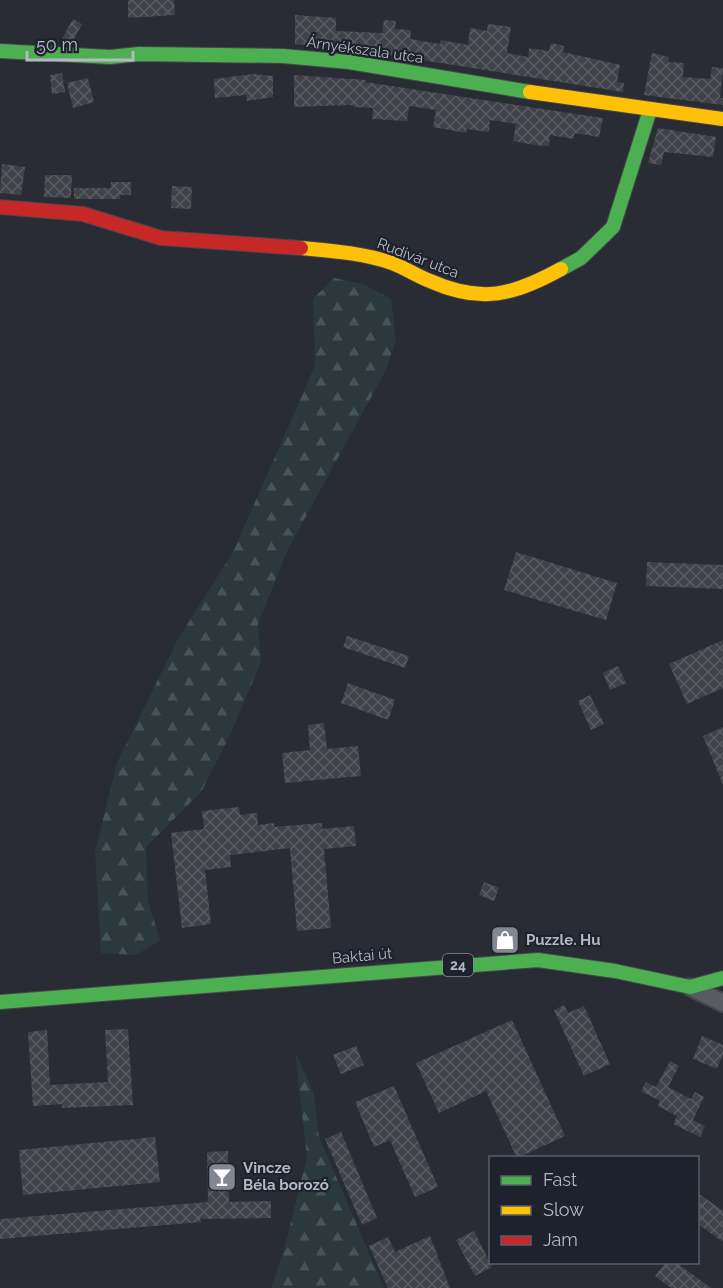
<svg xmlns="http://www.w3.org/2000/svg" width="723" height="1288" font-family="Raleway,sans-serif">
	<style>
		.forest { fill: url(#forest-firs) }
		.building { fill: url(#building-cross-hatch) }
		.lines { fill: none; stroke-linecap: round; stroke-linejoin: round }
		.street-casing { stroke: #44474d; stroke-width: 20 }
		.fast-casing { stroke: #44474d; stroke-width: 16 }
		.slow-casing { stroke: #44474d; stroke-width: 16 }
		.jam-casing { stroke: #44474d; stroke-width: 16 }
		.street { stroke: #585b62; stroke-width: 16 }
		.fast { stroke: #4caf50; stroke-width: 14 }
		.slow { stroke: #ffc107; stroke-width: 14 }
		.jam { stroke: #c62828; stroke-width: 14 }
		.labels { text-anchor: middle; stroke-width: 4.5; stroke-linejoin: round; paint-order: stroke }
		.shield { fill: #1e222d; stroke: #878b97; stroke-width: 1.5 }
		.shield-label { font-size: 14px; font-weight: bold; fill: #b4b8c4 }
		.street-label { font-size: 15px; fill: #b4b8c4; stroke: #1e222d }
		.poi-label { font-size: 15px; font-weight: bold; fill: #b4b8c4; stroke: #1e222d; text-anchor: start }
	</style>
	<defs>
		<pattern id="forest-firs" width="22" height="20" patternUnits="userSpaceOnUse" patternTransform="scale(1.5)"><rect width="22" height="20" fill="#2b393c"/><path d="M5 1l3.5 6h-7zM16 11l3.5 6h-7z" fill="#475457"/></pattern>
		<pattern id="building-cross-hatch" width="8" height="8" patternUnits="userSpaceOnUse" patternTransform="scale(1.5)"><rect width="8" height="8" fill="#404249"/><path d="M0 0l8 8M0 8l8-8" fill="none" stroke="#595b62"/></pattern>
	</defs>
	<rect width="100%" height="100%" fill="#292c34"/>
	<path class="forest" d="M334 278 363 284 391 299 396 340 386 370 287 551 258 624 261 662 230 735 201 792 146 847 148 901 160 940 136 955 101 953 95 852 117 763 178 639 233 552 301 398 315 365 313 299Z
		M295 1051 314 1094 319 1137 384 1288H271L284 1250 307 1157Z"/>
	<path class="building" d="M128 0H174L175 15 128 18Z
		M295 15 336 18V31L382 33 384 20 396 21 395 29 411 30 410 39 440 44 441 40 468 45 470 28 487 31 488 24 511 27 507 53 528 57 529 48 549 51 551 43 564 46 563 52 620 65 617 82 624 83 623 92 352 49 295 44Z
		M73 19 82 24 73 41H61Z
		M652 53 669 57 668 62 684 63 683 77 710 79 712 67 723 68 720 98H723V105L644 95Z
		M62 73 65 92 52 94 50 75Z
		M253 74 273 76V97L247 101 246 95 215 98 214 79Z
		M294 75 366 80 365 82 603 118 599 137 575 133 573 139 550 135 549 146 535 145 513 141 516 124 490 120 489 132 467 129 466 133 433 127 436 110 409 106 407 121 372 119 373 108 353 107V105L294 107Z
		M88 78 94 102 73 108 67 83Z
		M658 128 716 137 713 157 664 152 661 165 648 163Z
		M2 164 25 167 21 195 0 193Z
		M45 175H72L71 198 44 197Z
		M111 182H131V195H120V199H74V188H111Z
		M172 186 192 187 191 209 171 208Z
		M516 552 617 583 606 620 504 590Z
		M647 562 723 565V589L646 586Z
		M347 636 409 656 405 668 343 647Z
		M723 640V688L687 704 669 664Z
		M618 666 626 683 610 690 603 673Z
		M348 683 395 700 388 720 341 703Z
		M590 695 604 724 591 730 578 701Z
		M324 723 327 749 358 746 361 776 285 783 282 753 310 750 308 725Z
		M723 727V785L703 736Z
		M239 807 240 815 257 813 258 825 274 823V827L322 823V829L354 826 356 846 324 849 331 928 297 931 290 848 230 855 231 867 205 870 211 924 182 928 171 833 204 829 202 811Z
		M484 882 499 888 494 901 479 895Z
		M564 1005 568 1013 584 1006 610 1064 584 1076 554 1010Z
		M512 1020 565 1136 517 1158 486 1091 439 1113 416 1063Z
		M128 1029 133 1105 62 1108V1104L33 1106 28 1032 47 1030 50 1085 108 1082 105 1030Z
		M702 1036 723 1045V1054L717 1069 693 1059Z
		M356 1046 364 1065 341 1074 333 1055Z
		M670 1061 679 1066 668 1087 691 1099 695 1092 704 1097 693 1120 705 1126 700 1137 673 1124 677 1116 658 1106 660 1101 641 1091 646 1082 656 1087Z
		M394 1086 438 1187 415 1197 390 1140 374 1147 355 1102Z
		M341 1132 377 1218 362 1225 325 1139Z
		M155 1137 160 1182 23 1195 19 1150Z
		M228 1151 229 1202 271 1201V1218L200 1219 201 1222 0 1239V1219L208 1202 207 1152Z
		M698 1193 723 1211V1242L698 1224Z
		M474 1231 492 1267 475 1276 456 1240Z
		M430 1236 450 1288H388L369 1246 388 1237 395 1252Z
		M665 1263H677L711 1288H671L655 1276Z"/>
	<g class="lines">
		<g class="street-casing">
			<path id="street" d="M690 987 723 1003"/>
		</g>
		<g class="fast-casing">
			<path id="fast" d="M0 51 110 57 139 54 283 56 349 62 530 92
				M561 269 581 258 613 227 650 110
				M0 1002 538 960 615 971 690 987 723 978"/>
		</g>
		<g class="slow-casing">
			<path id="slow" d="M530 92 723 119
				M301 248C333 251 362 253 392 263 405 268 417 276 430 281 482 304 514 295 561 269"/>
		</g>
		<g class="jam-casing">
			<path id="jam" d="M0 207 83 214 161 238 301 248"/>
		</g>
		<use href="#street" class="street"/>
		<use href="#fast" class="fast"/>
		<use href="#slow" class="slow"/>
		<use href="#jam" class="jam"/>
	</g>
	<defs>
		<g id="shop-square" transform="scale(1.5)"><rect x="-9" y="-9" width="18" height="18" rx="4" fill="#838792" stroke="#1e222d"/><path d="M-5-2.5h2.3a2.7 3.5 0 0 1 5.4 0H5L5.5 6h-11ZM-1.5-2.5h3a1.5 2.3 0 0 0-3 0Z" fill="#fff"/></g>
		<g id="bar-square" transform="scale(1.5)"><rect x="-9" y="-9" width="18" height="18" rx="4" fill="#838792" stroke="#1e222d"/><path d="M-6-5H6L.8 .8V4.5H3.5V6h-7V4.5H-.8V.8Z" fill="#fff"/></g>
	</defs>
	<g fill-rule="evenodd">
		<use href="#shop-square" x="505" y="940"/>
		<use href="#bar-square" x="222" y="1177"/>
	</g>
	<g class="labels">
		<rect class="shield" x="443" y="954" width="30" height="22" rx="4.5"/>
		<g class="shield-label">
			<text x="458" y="970">24</text>
		</g>
		<g class="street-label">
			<text transform="translate(365 50) rotate(8)" y="5">Árnyékszala utca</text>
			<text transform="translate(418 258) rotate(21)" y="5">Rudivár utca</text>
			<text transform="translate(362 956) rotate(-5)" y="5">Baktai út</text>
		</g>
		<g class="poi-label">
			<text x="526" y="945">Puzzle. Hu</text>
			<text x="243" y="1173">Vincze<tspan x="243" dy="17">Béla borozó</tspan></text>
		</g>
	</g>
	<rect x="489" y="1156" width="210" height="108" fill="#1e222d" stroke="#5a5e69" stroke-width="1.5"/>
	<rect x="501" y="1176" width="30" height="9" fill="#4caf50" stroke="#5a5e69" stroke-width="1.5"/>
	<text x="543" y="1186" font-size="18" fill="#b4b8c4">Fast</text>
	<rect x="501" y="1206" width="30" height="9" fill="#ffc107" stroke="#5a5e69" stroke-width="1.5"/>
	<text x="543" y="1216" font-size="18" fill="#b4b8c4">Slow</text>
	<rect x="501" y="1236" width="30" height="9" fill="#c62828" stroke="#5a5e69" stroke-width="1.5"/>
	<text x="543" y="1246" font-size="18" fill="#b4b8c4">Jam</text>
	<path d="M27 51v9h106v-9" fill="none" stroke="#b4b8c4" stroke-width="3"/>
	<text x="36" y="51" font-size="18" fill="#b4b8c4" stroke="#1e222d" stroke-width="4.5" paint-order="stroke">50 m</text>
</svg>
